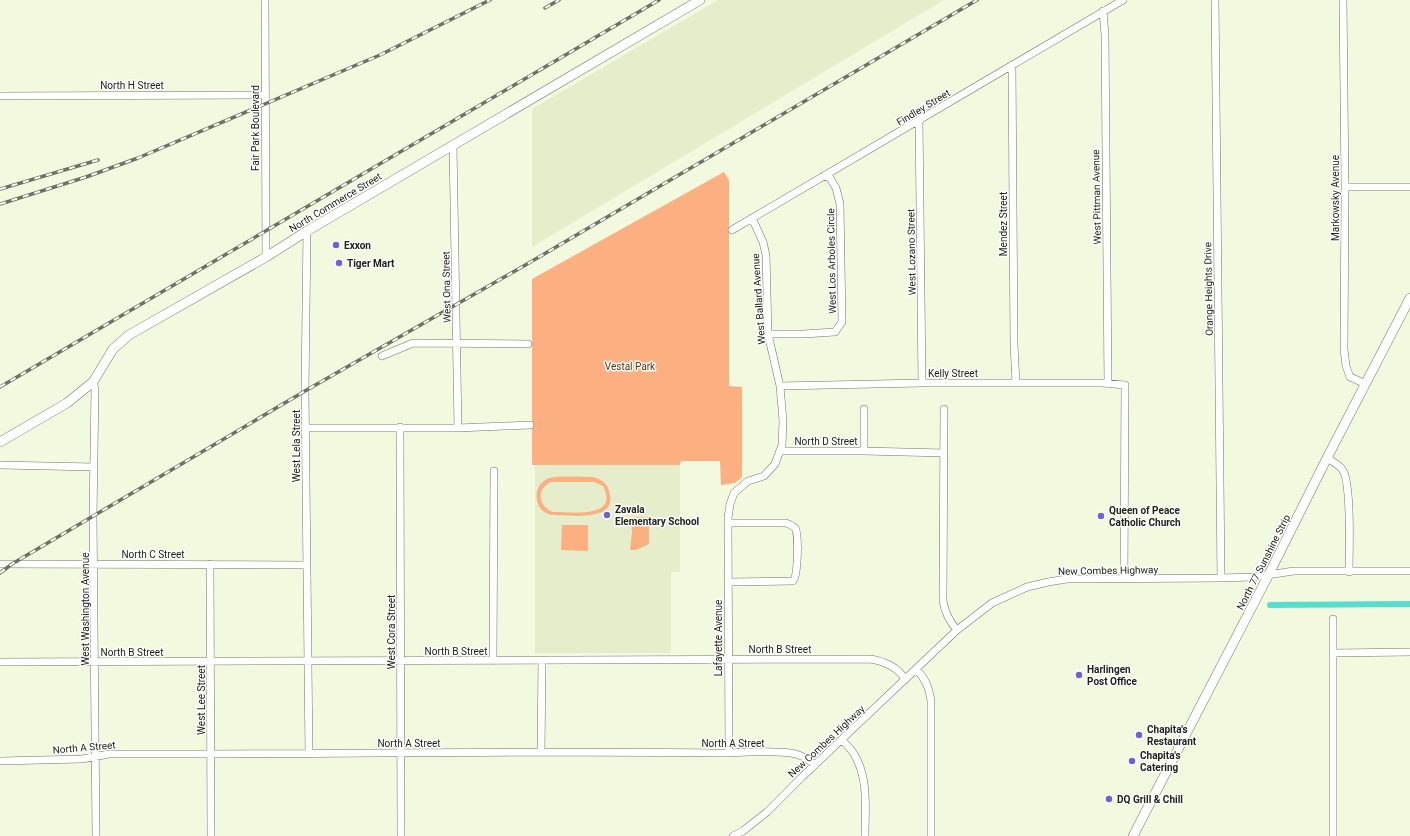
<svg xmlns="http://www.w3.org/2000/svg" width="1410" height="836" font-family="Roboto,sans-serif">
	<style>
		.built { fill: #e5edcb }
		.green { fill: #fcaf80; fill-rule: evenodd }
		.lines { fill: none; stroke-linecap: round; stroke-linejoin: round }
		.canal { stroke: #57ddce; stroke-width: 6 }
		.minor-casing { stroke: #71775f; stroke-width: 8 }
		.major-casing { stroke: #71775f; stroke-width: 10 }
		.minor { stroke: #fff; stroke-width: 7 }
		.major { stroke: #fff; stroke-width: 9 }
		.rail-casing { stroke: #6e7262; stroke-width: 3.5 }
		.rail { stroke: #fff; stroke-width: 2; stroke-dasharray: 6; stroke-linecap: butt }
		.poi-dot { fill: #6f5fda; stroke: #fff; stroke-width: 1.5 }
		.labels { text-anchor: middle; stroke-width: 3; stroke-linejoin: round; paint-order: stroke }
		.street-label { font-size: 10px; fill: #212319; stroke: #fff }
		.poi-label { font-size: 10px; font-weight: bold; fill: #212319; stroke: #fff; text-anchor: start }
		.park-label { font-size: 10px; fill: #612d05; stroke: #fff }
	</style>
	<rect width="100%" height="100%" fill="#f2f9de"/>
	<path class="built" d="M718 0H944L532 247V109Z
		M535 465H680V572H671V653H535Z"/>
	<path class="green" d="M724 172 729 180V386L742 387V477L735 483 721 485 720 461H681L680 465H532V279Z
		M593 477C601 479 607 483 609 491 620 523 568 515 551 515 544 513 538 508 537 500 535 492 539 483 547 479 554 475 584 477 593 477ZM551 482H594L603 486C620 519 571 512 553 512 538 506 536 489 551 482Z
		M635 517H649V544L636 550H630L632 533 631 518Z
		M562 525H588V551L561 550Z"/>
	<g class="lines">
		<path class="canal" d="M1270 605 1410 604"/>
		<g class="minor-casing">
			<path id="minor" d="M265 0 266 257
				M1215 0 1221 578
				M1343 0 1345 187 1344 349 1346 366 1350 377 1366 384
				M1103 11 1105 35 1108 384
				M1012 65 1014 344 1016 383
				M0 96 265 95
				M919 120 922 383
				M453 145 458 428
				M1345 187H1410
				M732 230 1123 0
				M307 231 305 391 309 754
				M768 334H803L835 332 842 322 840 204 836 188 830 178 824 176
				M382 356 413 343 528 344
				M93 382 95 389 93 516 96 836
				M780 386 922 383H1102L1125 385 1124 579
				M864 409V451
				M944 409 943 601C945 613 949 621 957 630
				M400 427 401 836
				M306 428H458L530 425
				M780 451H864L944 453
				M1327 458C1332 461 1339 465 1342 469 1352 481 1349 553 1349 572
				M0 465 94 467
				M728 523H786C789 524 793 526 795 528 799 533 798 576 793 581L728 582
				M0 564 307 565
				M210 564 211 836
				M1334 653 1410 652
				M493 661 494 471
				M0 662 870 659C883 661 899 667 905 680
				M916 669C926 679 929 688 931 701V836
				M842 740C846 744 851 749 854 754 869 779 865 809 865 836
				M541 752 542 661
				M729 753 728 518 730 504 734 493 748 481 764 476 775 464 782 445 783 421 780 386 768 334 766 255 763 242 752 218
				M0 761 82 759 109 754C316 755 522 750 729 753 748 752 777 750 796 754 803 756 809 760 815 765
				M733 836 743 831 767 812 802 777 957 630 992 603 1027 587 1048 582 1067 579 1221 578 1253 577 1294 571H1410
				M1333 836V619"/>
		</g>
		<g class="major-casing">
			<path id="major" d="M0 442 67 403 93 382 113 349 129 335 266 257 307 231 700 0
				M1133 836 1269 574 1327 458 1410 298"/>
		</g>
		<use href="#minor" class="minor"/>
		<use href="#major" class="major"/>
		<g class="rail-casing">
			<path id="rail" d="M545 8 559 0
				M0 189 98 160
				M0 204 86 177 138 158 380 55 490 0
				M0 387 659 0
				M0 573 12 564 305 391 522 267 977 0"/>
		</g>
		<use href="#rail" class="rail"/>
	</g>
	<g class="poi-dot">
		<circle cx="336" cy="245" r="4"/>
		<circle cx="339" cy="263" r="4"/>
		<circle cx="607" cy="515" r="4"/>
		<circle cx="1101" cy="516" r="4"/>
		<circle cx="1079" cy="675" r="4"/>
		<circle cx="1139" cy="735" r="4"/>
		<circle cx="1132" cy="761" r="4"/>
		<circle cx="1109" cy="799" r="4"/>
	</g>
	<g class="labels">
		<g class="street-label">
			<text x="132" y="89">North H Street</text>
			<text transform="translate(923 107) rotate(-31)" y="4">Findley Street</text>
			<text transform="translate(255 128) rotate(-90)" y="4">Fair Park Boulevard</text>
			<text transform="translate(1096 197) rotate(-91)" y="4">West Pittman Avenue</text>
			<text transform="translate(1335 198) rotate(-90)" y="4">Markowsky Avenue</text>
			<text transform="translate(335 202) rotate(-31)" y="4">North Commerce Street</text>
			<text transform="translate(1003 224) rotate(-90)" y="4">Mendez Street</text>
			<text transform="translate(911 252) rotate(-91)" y="4">West Lozano Street</text>
			<text transform="translate(831 261) rotate(-91)" y="4">West Los Arboles Circle</text>
			<text transform="translate(446 287) rotate(-91)" y="4">West Ona Street</text>
			<text transform="translate(1208 289) rotate(-91)" y="4">Orange Heights Drive</text>
			<text transform="translate(758 299) rotate(-94)" y="4">West Ballard Avenue</text>
			<text x="953" y="377">Kelly Street</text>
			<text x="826" y="445">North D Street</text>
			<text transform="translate(296 446) rotate(-90)" y="4">West Lela Street</text>
			<text x="153" y="558">North C Street</text>
			<text transform="translate(1263 562) rotate(-63)" y="4">North 77 Sunshine Strip</text>
			<text transform="translate(1108 570) rotate(-1)" y="4">New Combes Highway</text>
			<text transform="translate(85 609) rotate(-90)" y="4">West Washington Avenue</text>
			<text transform="translate(391 632) rotate(-90)" y="4">West Cora Street</text>
			<text transform="translate(718 638) rotate(-90)" y="4">Lafayette Avenue</text>
			<text x="780" y="653">North B Street</text>
			<text x="456" y="655">North B Street</text>
			<text x="132" y="656">North B Street</text>
			<text transform="translate(201 700) rotate(-90)" y="4">West Lee Street</text>
			<text transform="translate(826 741) rotate(-43)" y="4">New Combes Highway</text>
			<text x="409" y="747">North A Street</text>
			<text x="733" y="747">North A Street</text>
			<text transform="translate(84 747) rotate(-5)" y="4">North A Street</text>
		</g>
		<g class="poi-label">
			<text x="344" y="249">Exxon</text>
			<text x="347" y="267">Tiger Mart</text>
			<text x="615" y="513">Zavala<tspan x="615" dy="12">Elementary School</tspan></text>
			<text x="1109" y="514">Queen of Peace<tspan x="1109" dy="12">Catholic Church</tspan></text>
			<text x="1087" y="673">Harlingen<tspan x="1087" dy="12">Post Office</tspan></text>
			<text x="1147" y="733">Chapita's<tspan x="1147" dy="12">Restaurant</tspan></text>
			<text x="1140" y="759">Chapita's<tspan x="1140" dy="12">Catering</tspan></text>
			<text x="1117" y="803">DQ Grill &amp; Chill</text>
		</g>
		<g class="park-label">
			<text x="630" y="370">Vestal Park</text>
		</g>
	</g>
</svg>
